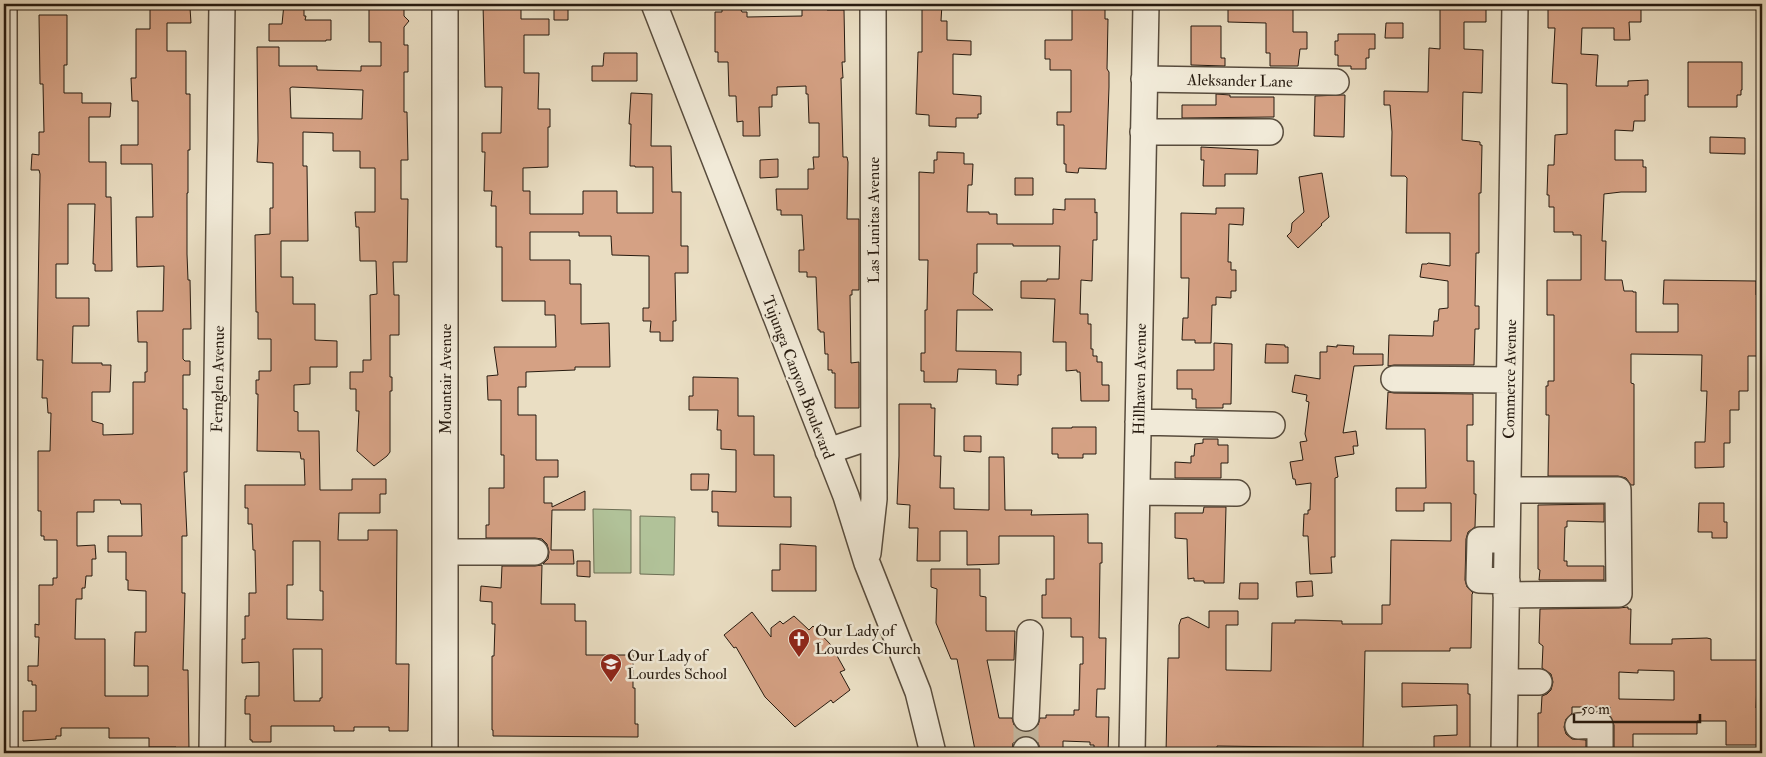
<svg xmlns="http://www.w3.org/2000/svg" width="1766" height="757" font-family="'IM FELL Double Pica',serif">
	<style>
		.green { fill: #b1c299; stroke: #6c6e54 }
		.building { fill: #d5a184; stroke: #271b10; fill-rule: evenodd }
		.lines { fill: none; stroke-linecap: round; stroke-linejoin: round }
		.minor-tunnel { stroke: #c3b79f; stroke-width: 25; stroke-dasharray: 25 12; stroke-linecap: butt }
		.minor-casing { stroke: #584c3d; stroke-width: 28 }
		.minor { stroke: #f1ead8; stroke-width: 25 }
		.labels { text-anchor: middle; stroke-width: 5; stroke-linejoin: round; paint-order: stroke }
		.street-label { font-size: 16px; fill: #271b10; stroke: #f1ead8 }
		.poi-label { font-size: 16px; fill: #271b10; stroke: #f1ead8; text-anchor: start }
	</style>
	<rect width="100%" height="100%" fill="#eadec3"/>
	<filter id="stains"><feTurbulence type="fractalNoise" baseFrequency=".004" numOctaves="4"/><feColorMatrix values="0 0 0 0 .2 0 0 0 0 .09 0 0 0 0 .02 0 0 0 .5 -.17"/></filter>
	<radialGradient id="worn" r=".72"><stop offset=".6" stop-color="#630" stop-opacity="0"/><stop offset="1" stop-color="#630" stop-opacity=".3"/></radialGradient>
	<path class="green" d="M593 509 631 510V573H594Z
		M640 516 675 517 674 575 640 574Z"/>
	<path class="building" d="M150 4H180V8H190L191 23H167V51H186V94H190V150H188V193H187V254L188 280H190L191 329H183V359L185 361H190V375H183V409H187V472H184L187 536H182V593H185L183 670H188L189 750H176V747H149V738H109V728H61V736H56V739L23 741V711H36V685H32V681H28V666H38L39 637H35V624L39 625V585H53V578H57V540H44V536H41V511H38V451H50L51 413H48L47 398H42L43 360H37L40 174 39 170H31L32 154 39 155V132H44L43 84H40L39 15H67V65H64V93H82V103H111L110 117H89V162H106V197H111L112 271H95V264H93L95 204H68V264H56V298H89V326H73L72 363H102V365H111L110 392H92V421L103 424V435L133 434V382H145V372H147V342H138L137 311H163L164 266 137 267 136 217H153L152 164H121V145H138V101H132L131 78H136V29H150ZM94 500H120L121 504H141L142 536H108V552H126V580H128V590L146 591V632H135L134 666H148V696H105V639H75L76 599H82V588H85L86 576H92V559H96L95 545 77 546V512H94Z
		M284 4H304V16H306L305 20H331V40H326V41H269V24H282Z
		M483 4H521V19H549V35H524V73H539L538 109H550V127H548V167L523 168V191H530V214H583V191H617V213H653V167H635V166H630L631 124H629L631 93 652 94 651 146H671L672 192H681V246H688V273H675L676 321H673V341H660V332H650L651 321H643V308H649V256L612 255 611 236H579V232H530V260H570V284H581V324L609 323 610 367H575V370L526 372V387H518V415H536V460H558V477H544V503H552V507L585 491V510H552L551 550H573L574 564H543L548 559 549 552 547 544 542 539 535 538H486V525H489V488H504V455H501V400H488L487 376 498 375 494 347H556L555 315H545V301H502V247H496V206H491L492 191H484L485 152H482V133H501L502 87H485Z
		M554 4H568V20H554Z
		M722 4H738L742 12H747V17L802 16V5H827V10H844L845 62H842L843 78H841L843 157H847L848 162 847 219H859V290H852V295H850L851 363 859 362V408H835V373H832V370H828V354H825L824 332H820V330H818L816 277H807V272H799V250H804L802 215H781V210H777L776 189H808V169H814L813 157H819V123H809L808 94H806V86L777 87V95H772V107H759L760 136H743V121L737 122 736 96H729L728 62H718V52H715V12H722Z
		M922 4H942L941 21H947V40L971 41V55L953 54V94L981 96V114H978V118H956V127L929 126V115L916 114 918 52H922Z
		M1076 4H1105V19H1108L1107 69 1109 72V87L1106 169 1079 168 1078 173 1066 172V164H1064V125H1057V112H1071V70H1050V59H1045V40H1072V7H1076Z
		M1228 4H1293V32H1307V49H1300L1298 66H1270V53H1266V23L1228 22Z
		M1440 4H1486V22H1464V49L1483 50 1482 93 1463 92 1462 140 1480 142V145H1482L1481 193H1479V253H1476L1475 306H1479V329H1475L1474 365H1394L1388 366 1389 335 1433 336 1434 321H1438L1439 309 1448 308V281L1420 277 1422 264H1427L1428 263 1450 266V233H1406L1407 178 1405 176H1391L1392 132 1390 105H1384V91L1428 92 1429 48 1440 49Z
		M1548 4H1641V22H1629L1630 40H1614V28H1582L1581 54 1598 55 1596 86H1628V81L1648 80V95H1645V121H1634L1633 131 1615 130V160H1643V167H1646V192H1621L1604 194 1602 241H1606L1605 280H1622L1624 291H1633V292H1636V332H1678V304H1663L1664 280 1756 281V295H1759V341H1761V356H1748V391H1739V410H1730V443H1724V467L1695 468V442H1705L1707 391H1701L1702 355 1631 354V383L1634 384V485H1631L1626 478 1618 476H1548L1549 415H1546V386H1548V381H1554V315H1547V280H1581V235H1573V232H1554V207H1549V195H1547L1548 165H1554L1555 135 1567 134V84L1552 83 1555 28H1548Z
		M369 6 404 7V16L409 21 404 27V45H408V72H404V112H407L408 160H401V199H408L407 262H393L394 295H399V335H390V377H392V391H390V452L387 456 374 466 357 451 359 411H356V389H350V372H363V360H371L370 295 377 294 376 261H360L359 227H356L355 212H375V168H360V151H333V133L303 132V166H307L308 241H281V277H293V304H315V340L337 341V367H310V384L294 385V411L298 412V431H319L320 490H352V479H386V494H380V513H339L338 540H368V530H397L396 664H409L408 731H389V727H354V731H334V726H271V742H252V740H250V714H245V699H246V696H259V662L242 663V639H245V616H249V593H256L255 550H253L252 524H248V508H245V485H305L304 459H301L300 452 257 451 258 394H256V380H259V371H271V339H258V312H256L255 235 270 234V208H273V163L257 162 258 141 257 47H279V66H317V70L361 71V66H381V42H369ZM292 87 363 90 362 119 291 118 290 88ZM293 541H320V591H323V620L287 619V585H293ZM293 649H322V698H320V701H294Z
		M1386 23H1403V38H1385Z
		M1191 26H1221V58H1225V66L1191 65Z
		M1338 34H1375V49H1369V58H1366V69H1351V66H1338V55H1335V41H1338Z
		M604 53H637V81H592V66H603Z
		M1688 62H1742V90H1741V95H1737V107H1688Z
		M1216 94 1230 95V97H1274V117L1182 118V105H1216Z
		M1340 95H1345L1344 137 1314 136 1315 96Z
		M1710 137 1745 138V154L1710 153Z
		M1201 147 1258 150 1257 174H1225V186H1203L1204 160H1201Z
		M937 152 964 153V164H973L972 185H968L967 212H989V214H997V224H1053V209L1065 210V199H1095V213L1097 212V240H1093L1092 281 1081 280 1080 314H1088V324H1091V349H1093V356H1097V362H1102V385H1109V401H1081L1080 372H1077V370L1066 371V342H1053L1055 299 1021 298V281H1047V279H1059L1060 246H1013V244H977V273H974L973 294 993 310H957L956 351 1021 352V375H1018V385L996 384V370L958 369 957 382H924V371H921V353H925V310H927L928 260H919V172L934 173V160H937Z
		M778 159V177L760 178V160Z
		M1322 173 1329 217 1321 224 1322 225 1298 248 1287 236 1291 232 1292 223 1304 212 1299 177Z
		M1015 178H1033V195H1015Z
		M1216 208H1244L1243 225 1229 224 1228 262H1231V270H1236V291H1231V298L1216 297V305H1212L1211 343H1195V340H1182L1183 318H1188L1189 278H1181V213L1216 214Z
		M1214 343 1232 344 1231 404H1223V408H1196V399H1192V389H1177V370H1214Z
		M1266 344 1285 345V347H1288V363H1265Z
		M1337 345 1354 346 1353 354H1383V365L1354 366 1343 433 1356 431 1358 446H1353L1354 454 1335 457 1338 477 1335 478V557H1331L1332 573 1310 574 1308 536H1303L1304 514H1308V510H1310L1311 483 1296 485 1295 479H1293L1290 462 1303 460 1300 442 1307 441 1305 434 1309 402 1306 401 1307 395 1292 392 1295 375 1320 379V352H1327V346L1337 347Z
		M693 377 738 378V416H754V455H774V497H791V527L718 526V512H712V491L736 492V450L721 449V430H717L718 410H689V396H693Z
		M1388 392 1394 393 1473 394V425H1467V461H1474V494H1476L1475 527 1468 532 1466 539 1465 580 1467 587 1473 593 1472 594 1471 648H1450V651H1365L1363 748 1217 746V753H1166L1168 658H1179V625L1181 619 1188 617 1209 628V611H1238V625H1226V670L1271 671 1272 623H1295V620H1305L1342 621V624H1382V605H1390L1391 540 1451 541V503H1424V511H1396V488H1426L1425 429H1386Z
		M899 404H931V408H935L934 456H941L940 488H954V509L989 510V457H1004L1005 510H1032L1031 515 1088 514V543H1102V563H1100L1099 638H1106L1105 689H1097L1096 717H1109L1108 753H1094V745H1090V742L1063 741V750H1040L1038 742 1033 737 1026 736 1018 738 1013 743 1012 750H975L957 659H951L936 623 937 589 931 587V569H980V596L986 597V631H1015L1014 660H987L999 718H1012L1014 725 1019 730 1026 732 1033 730 1038 725 1040 718H1046V715H1074V710H1079L1080 664H1083V637H1071V618H1042V595H1046V579H1054V536H999V564L967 565V531H940V561H917L918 528H909L910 505 897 504 899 456Z
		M1072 427H1096V454H1083V458H1058V454H1052V428H1072Z
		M964 436H981V452L964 451Z
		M1203 439H1218V445H1228V463H1221V478H1175V462L1191 463V456H1194L1195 444 1203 443Z
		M691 474H709L708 490H691Z
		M1699 503H1724V522H1727V538H1712V532H1698Z
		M1604 504V522L1567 521V527H1565L1564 561H1567V566H1604V580H1539L1540 570 1538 569V505Z
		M1204 507H1226L1224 583H1204V581H1194V578L1188 579 1187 539 1175 538V513H1203Z
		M780 544 816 546V591H772V570H780Z
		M577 561H590V577L577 576Z
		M542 565 541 604H575V621H586V655H633V688H635V724H638V737L493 736V730H492V656H494L495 624H492V602L480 601 481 586 501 588 502 566H535Z
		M1312 581 1313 596 1297 597 1296 582Z
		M1240 583H1258V599H1239Z
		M1628 607V609H1631L1630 644H1672V639L1707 638 1711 639V660H1758L1756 708H1762V745H1726V721H1697V734H1633V753H1614V725L1610 716V707H1572V713L1566 719 1564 727 1566 734 1572 739 1586 740V753H1538V713H1541L1542 696 1547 694 1551 690 1553 682 1551 674 1542 668 1543 646 1539 643 1540 609 1619 608ZM1638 670 1674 671V700L1619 699V672L1638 673Z
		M752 612 771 637V628L780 621 783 624 794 616 809 630 813 626 831 645 845 670 840 672 850 690 833 703 831 700 795 727 765 697 736 647 734 648 724 635Z
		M1402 683 1468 684V694H1470V753H1434V736L1457 735V705L1402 707Z"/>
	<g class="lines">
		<path class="minor-tunnel" d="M1026 750V718"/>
		<g class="minor-casing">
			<path id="minor" d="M4 4 5 753
				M445 4V753
				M654 4 846 496 867 563 918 692 933 753
				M1144 79 1336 82
				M1143 132H1270
				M1394 379 1509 380
				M1138 422 1272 425
				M828 451 873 436
				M1137 492 1237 493
				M445 552H535
				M868 553 874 499 873 4
				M1507 581 1479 580 1480 540H1507
				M1506 595 1619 594 1618 490H1508
				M1505 682H1539
				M1026 718 1030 633
				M1578 726 1600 725V753
				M212 753 222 4
				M1026 753V750
				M1132 753 1146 4
				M1504 753 1515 4"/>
		</g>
		<use href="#minor" class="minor"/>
	</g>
	<defs>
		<g id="church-pin" transform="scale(1.125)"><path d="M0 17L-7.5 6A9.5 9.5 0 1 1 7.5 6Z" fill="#8f2418" stroke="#f1ead8"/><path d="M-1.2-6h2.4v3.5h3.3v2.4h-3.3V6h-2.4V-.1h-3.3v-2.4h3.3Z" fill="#fff"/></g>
		<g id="school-pin" transform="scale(1.125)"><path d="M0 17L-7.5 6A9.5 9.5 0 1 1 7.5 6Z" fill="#8f2418" stroke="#f1ead8"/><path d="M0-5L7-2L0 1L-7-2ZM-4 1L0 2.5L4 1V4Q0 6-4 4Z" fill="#fff"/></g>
	</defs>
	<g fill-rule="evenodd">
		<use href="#church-pin" x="799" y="639"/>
		<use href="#school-pin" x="611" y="664"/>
	</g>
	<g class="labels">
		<g class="street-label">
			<text transform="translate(1240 80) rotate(1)" y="6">Aleksander Lane</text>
			<text transform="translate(873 220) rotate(-90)" y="6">Las Lunitas Avenue</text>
			<text transform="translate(799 377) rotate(69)" y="6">Tujunga Canyon Boulevard</text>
			<text transform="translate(217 379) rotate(-89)" y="6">Fernglen Avenue</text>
			<text transform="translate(445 379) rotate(-90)" y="6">Mountair Avenue</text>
			<text transform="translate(1139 379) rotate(-89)" y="6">Hillhaven Avenue</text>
			<text transform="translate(1509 379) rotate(-89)" y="6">Commerce Avenue</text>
		</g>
		<g class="poi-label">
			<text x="815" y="636">Our Lady of<tspan x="815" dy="18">Lourdes Church</tspan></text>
			<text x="627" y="661">Our Lady of<tspan x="627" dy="18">Lourdes School</tspan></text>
		</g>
	</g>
	<rect width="1766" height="757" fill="none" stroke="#eadec3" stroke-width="20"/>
	<rect x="5" y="5" width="1756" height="747" fill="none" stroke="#271b10" stroke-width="2.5"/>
	<rect x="10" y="10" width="1746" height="737" fill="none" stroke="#271b10"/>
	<path d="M1574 714v8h126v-8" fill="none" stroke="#271b10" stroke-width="2.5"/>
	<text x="1581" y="714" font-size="15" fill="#271b10" stroke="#f1ead8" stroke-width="4" paint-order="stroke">50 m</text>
	<rect width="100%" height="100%" filter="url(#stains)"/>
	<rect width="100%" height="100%" fill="url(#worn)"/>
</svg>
